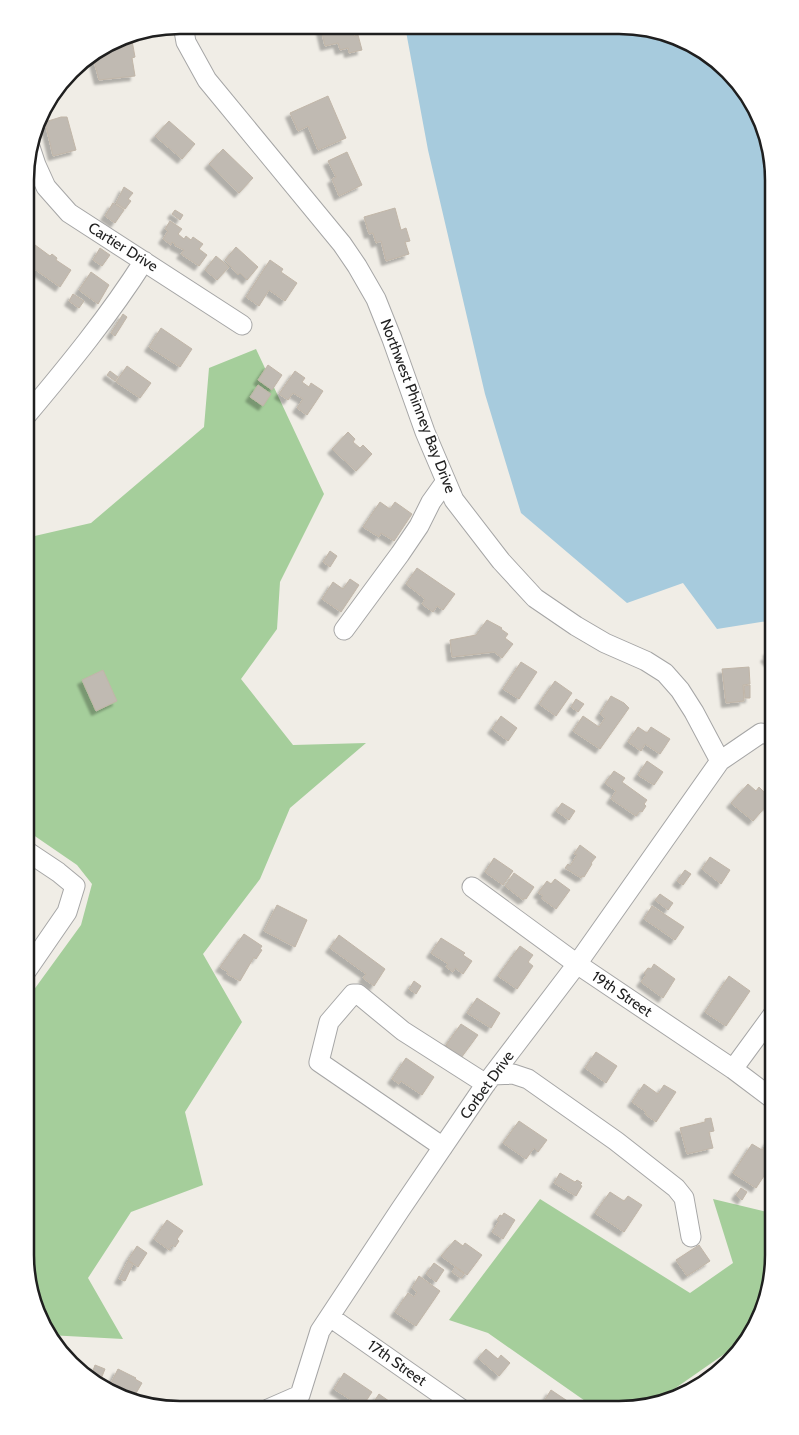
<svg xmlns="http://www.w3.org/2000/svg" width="799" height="1435" font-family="Cabin,sans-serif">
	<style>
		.forest { fill: #a5ce9b }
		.water { fill: #a7cbdd }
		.building { fill: #c0bab2; stroke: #c1b6a8; filter: url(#shadow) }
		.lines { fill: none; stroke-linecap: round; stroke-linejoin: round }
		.minor-casing { stroke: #a6a6a6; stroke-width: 21 }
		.minor { stroke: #fff; stroke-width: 19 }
		.labels { text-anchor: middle; stroke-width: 4; stroke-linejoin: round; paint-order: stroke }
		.street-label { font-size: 15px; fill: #1f1f1f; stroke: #fff }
		.rim { fill: none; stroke: #1f1f1f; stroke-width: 2.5 }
	</style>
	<defs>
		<filter id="shadow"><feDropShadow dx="-4.5" dy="4.5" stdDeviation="1" flood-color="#0004"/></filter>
	</defs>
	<rect width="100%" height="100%" fill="#f0ede6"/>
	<path class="forest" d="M256 349 324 494 280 582 277 629 241 679 293 745 366 743 290 808 260 879 203 954 242 1022 185 1112 203 1185 131 1212 88 1278 123 1339 48 1335 33 1305 25 1255V1002L81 925 92 884 77 865 26 830V538L91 523 204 427 209 368Z
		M540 1199 690 1293 733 1263 713 1199 771 1213 774 1216V1265L762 1314 742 1350 740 1351 733 1348 654 1403C636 1410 617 1410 598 1410L488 1333 449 1320Z"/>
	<path class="water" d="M405 26 649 28 721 63 766 130 774 180V620L717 629 683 583 627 603 521 513 485 394 428 150Z"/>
	<path class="building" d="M334 26H352L354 36 358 35 362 50 349 53 348 48 340 50 338 43 325 46 321 29Z
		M131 35 135 57 132 58 135 76 99 80 93 57 98 56 97 52 121 37Z
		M328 96 346 138 318 150 308 126 298 131 290 113Z
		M61 117H67L76 150 53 156 45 122Z
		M169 121 195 144 182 159 155 136Z
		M223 149 253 178 239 193 209 164Z
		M347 152 362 185 339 196 332 179 336 177 328 161Z
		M124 187 133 193 128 199 131 201 125 209 116 203Z
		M113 203 124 210 115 223 105 216Z
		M395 208 401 230 406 228 410 241 405 242 409 254 386 261 381 241 376 243 373 233 369 234 364 217Z
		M175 210 183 215 180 220 172 214Z
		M170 221 182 229 178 234 184 239 186 236 191 240 193 237 203 244 199 249 207 255 199 266 181 254 184 250 174 245 175 244 172 242 171 245 163 239 168 231 165 229Z
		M31 242 50 256 52 254 57 258 56 260 71 270 60 287 26 263V248Z
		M236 247 258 267 247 280 240 273 238 275 225 260Z
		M100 248 110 255 102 266 93 260Z
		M216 256 229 267 217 280 205 270Z
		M270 260 283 269 281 272 297 283 285 301 269 290 259 306 246 297Z
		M91 272 109 285 98 304 79 290Z
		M73 294 84 301 79 308 69 301Z
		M123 314 127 317 115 336 111 333Z
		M161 328 192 349 180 367 149 347Z
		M268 365 282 375 272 390 258 380Z
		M127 366 151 383 140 398 116 382Z
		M110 371 118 377 115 381 107 375Z
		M295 371 305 378 302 382 309 387 311 383 323 391 307 415 297 408 303 399 293 393 288 400 279 394Z
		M258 385 271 394 263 406 250 397Z
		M348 432 355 439 353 442 360 448 363 445 372 454 356 471 332 449Z
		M380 502 390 509 395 502 412 514 394 541 381 533 379 537 363 527Z
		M330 551 337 556 330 567 323 562Z
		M417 568 455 594 443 610 437 606 433 612 422 604 425 599 406 584Z
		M350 579 359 585 341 612 322 599 333 582 343 589Z
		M487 620 502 628 501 629 508 634 505 638 513 644 502 658 494 652 452 657 450 640 476 635Z
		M774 648V660L769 662 765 657 769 654 767 652Z
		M521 662 537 672 519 699 503 689Z
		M749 667 750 684 743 685 744 701 726 703 722 669Z
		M103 670 117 701 96 711 82 680Z
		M555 681 572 693 556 716 539 704Z
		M750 685V698H745L744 686Z
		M611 696 624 703 629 708 600 749 573 731 583 716 599 727 605 718 600 714Z
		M576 699 584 704 578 712 571 707Z
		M501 716 517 728 508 741 492 729Z
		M638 727 647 733 651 727 670 739 660 754 645 744 641 751 628 742Z
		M647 761 663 772 654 785 638 775Z
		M614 771 625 778 622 782 647 800 644 804 646 806 642 812 640 811 636 816 611 799 616 791 605 783Z
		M748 784 756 791 759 787 765 793 772 784 774 786V801L769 806 767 805 753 821 731 803Z
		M562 803 575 811 569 820 556 811Z
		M580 845 596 857 591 863 592 864 584 877 582 876 581 878 565 868 568 864 570 866 577 855 574 854Z
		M710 857 730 870 721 884 702 869Z
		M494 858 513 871 503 885 485 872Z
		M685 870 691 874 683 885 677 881Z
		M514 873 534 887 526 899 524 898 523 900 505 886Z
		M555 879 570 890 556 909 541 898 543 896 538 893 547 881 551 884Z
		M660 894 673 903 668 910 655 900Z
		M277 905 307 920 295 947 264 931Z
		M652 906 684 927 675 940 644 919Z
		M244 934 262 946 260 949 262 950 256 959 254 957 240 981 227 974 228 972 220 967Z
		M339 935 385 969 374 986 363 978 366 974 330 948Z
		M441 938 465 953 463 955 472 961 463 974 455 968 453 972 446 967 448 964 431 953Z
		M520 946 533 955 528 962 533 966 517 989 498 976Z
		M654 964 675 979 663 998 641 982 646 975 644 973 648 968 651 969Z
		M729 976 750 991 726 1026 705 1012Z
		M414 981 421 986 416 994 409 989Z
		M477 998 500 1013 491 1028 467 1013Z
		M461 1024 478 1035 461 1058 446 1045Z
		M596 1052 617 1066 606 1083 585 1068Z
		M406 1058 434 1077 422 1095 401 1081 399 1084 392 1079Z
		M644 1084 658 1094 664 1085 676 1092 656 1122 645 1114 646 1112 632 1102Z
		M711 1118 714 1131 709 1132 713 1148 687 1154 680 1128 705 1122V1119Z
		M519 1121 547 1140 538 1152 534 1148 526 1159 503 1143Z
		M769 1140 774 1143V1161L756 1188 733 1173 752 1144 762 1150Z
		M560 1173 575 1182 577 1180 582 1183 580 1185 582 1186 576 1196 554 1183Z
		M741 1188 747 1192 742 1200 736 1195Z
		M610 1192 624 1201 628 1196 642 1205 624 1232 595 1213Z
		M504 1213 515 1220 503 1239 492 1232 499 1221 497 1220 500 1215 502 1216Z
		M167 1220 183 1231 177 1239 179 1241 175 1247 172 1245 169 1250 154 1239Z
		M455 1240 463 1246 465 1243 482 1255 467 1275 441 1256Z
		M699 1245 710 1261 687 1276 676 1260Z
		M137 1246 147 1253 138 1267 128 1260Z
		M128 1261 133 1264 125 1281 119 1279Z
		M434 1263 444 1270 436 1282 426 1274Z
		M455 1267 464 1274 461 1278 452 1272Z
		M419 1276 440 1291 416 1326 395 1312 408 1293 414 1297 417 1292 412 1288Z
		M486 1349 498 1359 501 1355 510 1363 499 1376 478 1358Z
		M95 1365 105 1369 99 1384 90 1379Z
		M118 1369 136 1378 135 1379 142 1383 135 1395 132 1393 131 1397 109 1387Z
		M344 1373 372 1392 362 1407 334 1389Z
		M551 1390 581 1410H547L541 1406Z
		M379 1394 400 1409H369Z"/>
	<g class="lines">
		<g class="minor-casing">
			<path id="minor" d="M183 25 186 42 207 80 342 244 357 266 376 299 392 339 425 432 454 500 501 561 535 598 576 626 605 643 646 661 665 673 680 690 694 712 720 761
				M30 147 36 165 46 187 69 213 242 325
				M26 416C68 366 109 316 144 261
				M344 630 400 554 419 526 431 502 446 481
				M472 887 577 964 733 1069 774 1100
				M25 973 67 912 75 886 58 872 25 850
				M733 1069 774 1013
				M493 1075 513 1074 528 1079 616 1141 676 1188 684 1198 691 1237
				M443 1147 319 1062 329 1022 353 994H358L403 1031 486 1084
				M330 1317 463 1410
				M268 1409 300 1395 320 1331 400 1210 485 1085 577 964 720 761 761 733 774 736"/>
		</g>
		<use href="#minor" class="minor"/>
	</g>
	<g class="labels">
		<g class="street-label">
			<text transform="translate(123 247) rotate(32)" y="5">Cartier Drive</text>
			<text transform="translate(418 406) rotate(69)" y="5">Northwest Phinney Bay Drive</text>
			<text transform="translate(622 994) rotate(34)" y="5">19th Street</text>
			<text transform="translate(487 1085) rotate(-54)" y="5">Corbet Drive</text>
			<text transform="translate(397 1363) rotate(35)" y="5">17th Street</text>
		</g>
	</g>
	<path d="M0 0H799V1435H0ZM180 34H619A146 146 0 0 1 765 180V1255A146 146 0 0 1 619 1401H180A146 146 0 0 1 34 1255V180A146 146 0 0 1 180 34Z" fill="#fff" fill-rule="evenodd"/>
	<path class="rim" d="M180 34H619A146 146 0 0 1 765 180V1255A146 146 0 0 1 619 1401H180A146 146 0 0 1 34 1255V180A146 146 0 0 1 180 34Z"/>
</svg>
